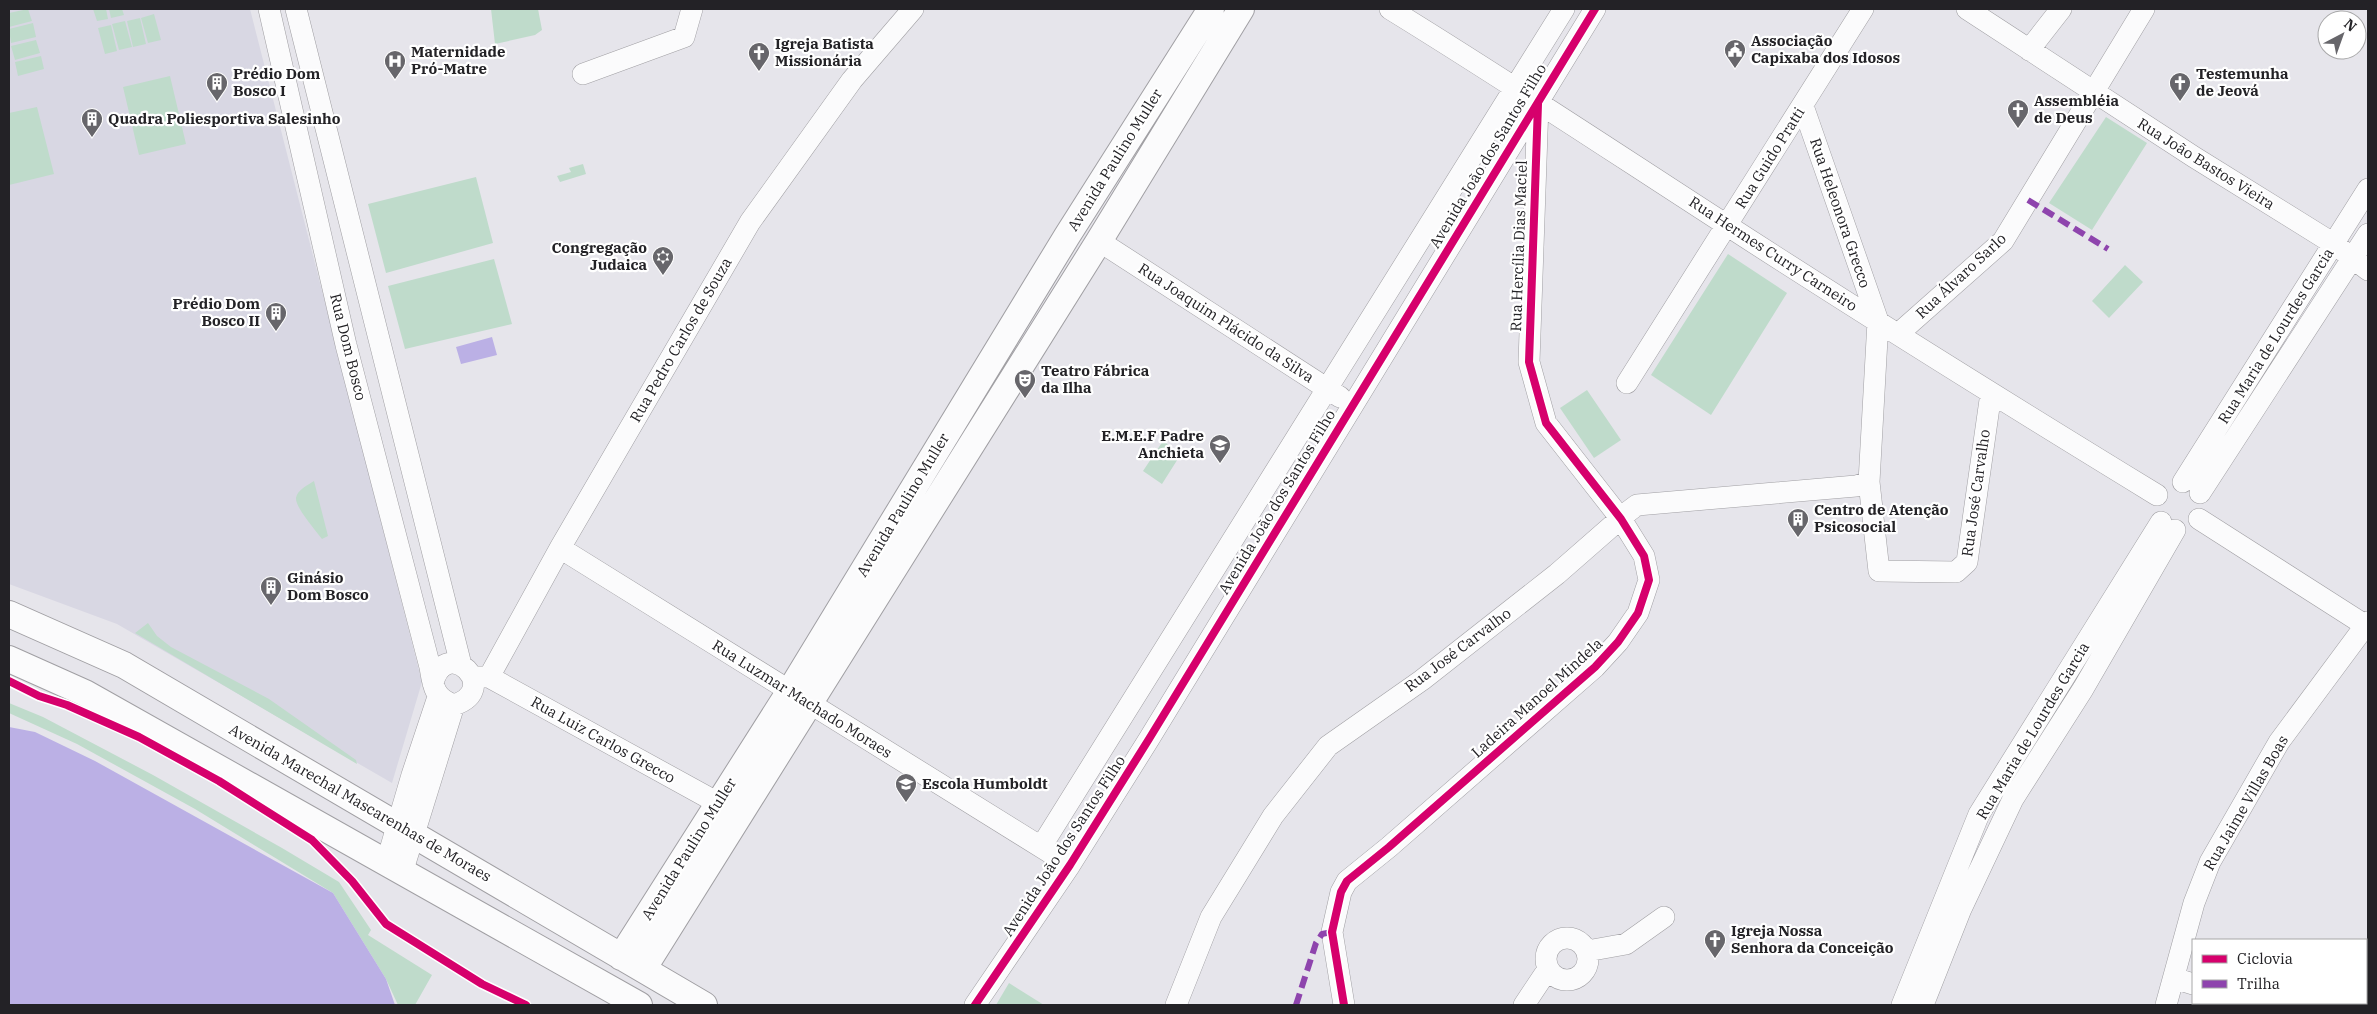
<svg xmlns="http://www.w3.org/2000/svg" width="2377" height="1014" font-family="'IBM Plex Serif',serif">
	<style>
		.built { fill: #d8d7e3 }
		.green { fill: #bfdbcb }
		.water { fill: #bbb0e5 }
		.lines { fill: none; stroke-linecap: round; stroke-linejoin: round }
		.minor-casing { stroke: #a09fa3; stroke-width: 22 }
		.major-casing { stroke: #a09fa3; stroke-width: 28 }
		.minor { stroke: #fbfbfc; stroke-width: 21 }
		.major { stroke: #fbfbfc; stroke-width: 26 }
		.quiet { stroke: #8e44ad; stroke-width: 6; stroke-dasharray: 12 6; stroke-linecap: butt }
		.cycleway-casing { stroke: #fff; stroke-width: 11 }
		.cycleway { stroke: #d6006c; stroke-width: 8 }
		.labels { text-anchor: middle; stroke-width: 4.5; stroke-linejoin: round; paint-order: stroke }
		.poi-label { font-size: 15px; font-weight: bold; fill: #232226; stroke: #fff; text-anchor: start }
		.street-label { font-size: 15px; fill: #232226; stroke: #fff }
	</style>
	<rect width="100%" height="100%" fill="#e6e5eb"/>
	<path class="built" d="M9 9H250L422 682 392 783 117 624 9 584Z"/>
	<path class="green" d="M28 9 32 21 9 27V13Z
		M93 9H106L108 19 97 21Z
		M109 9H122L124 15 111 18Z
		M491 9H538L542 30 535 35 495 44Z
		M154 14 161 40 148 43 141 18Z
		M140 18 146 44 133 47 127 21Z
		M125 21 132 47 119 50 112 24Z
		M33 23 36 37 11 43 9 29Z
		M111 25 117 51 105 54 98 28Z
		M36 40 40 53 15 60 11 46Z
		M41 56 44 69 18 76 15 62Z
		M170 76 186 144 139 155 123 87Z
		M37 107 54 174 9 185V113Z
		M2106 117 2147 143 2092 230 2049 203Z
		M583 164 586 174 560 182 557 176 571 172 569 168Z
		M476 177 493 243 386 273 368 204Z
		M1728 254 1787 293 1711 415 1651 375Z
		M494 259 512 324 405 349 388 286Z
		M2125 265 2143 282 2109 318 2092 301Z
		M1587 390 1621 440 1594 458 1560 408Z
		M1163 441 1181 454 1162 484 1143 471Z
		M314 481 328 536 322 539C316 531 295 507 296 498 297 490 308 485 314 481Z
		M148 623 157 636 171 647 269 699 356 760 357 764 135 633Z
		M9 703 43 717 153 775 282 848 339 882 371 930 368 935 432 975 415 1005H398L386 979 333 893 195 809 77 744 9 713Z
		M1009 983 1044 1005H996Z"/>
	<path class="water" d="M492 337 497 355 461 364 456 347Z
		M9 727 35 732 95 761 333 893 386 979 395 1005H9Z"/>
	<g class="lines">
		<g class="minor-casing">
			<path id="minor" d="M269 9 346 345 430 667C433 686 434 698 454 705 503 689 446 634 433 683
				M296 9 461 665
				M1390 9C1504 79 1615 153 1728 226 1870 318 2013 407 2157 495
				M1967 9 2194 157 2334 244 2368 270
				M2029 50 2061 9
				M583 74 684 37 692 9
				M1803 106 1878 321 1869 482 1879 571 1956 572 1967 562 1991 393
				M1099 241 1340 397
				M1898 334 2003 241 2144 9
				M1627 383 1863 9
				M2183 482 2368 189
				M2200 493 2368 234
				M2199 519 2368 627
				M560 548 1070 865
				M472 677H489L560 548 750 222 852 80 913 9
				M489 677 718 803
				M1041 847 1564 9
				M386 864 412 775 438 697
				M402 873 454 705
				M1546 959a21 21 0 1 1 42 0a21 21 0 1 1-42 0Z
				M1587 951 1626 944 1664 917
				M2174 978 2193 984
				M2257 1003 2266 1005
				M975 1005 1070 865 1149 739 1595 9
				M1176 1005 1211 917 1273 816 1328 746 1422 680 1557 574 1629 511 1637 505 1856 486 1869 482
				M1344 1005 1332 932 1341 892 1347 881 1389 847 1595 667 1618 642 1638 613 1649 580 1644 556 1621 519 1546 423 1529 362 1538 104
				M1524 1005 1548 969
				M1902 1005 1979 814 2161 522
				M1923 1005 1961 909 2013 799 2083 689 2175 530
				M2166 1005 2194 903 2210 862 2279 742 2368 622"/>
		</g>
		<g class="major-casing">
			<path id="major" d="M9 614 124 665 704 1005
				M9 659 85 693 639 1005
				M621 957 790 691 1067 236 1211 9
				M643 969 1099 241 1241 9"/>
		</g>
		<use href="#minor" class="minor"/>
		<use href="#major" class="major"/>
		<path class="quiet" d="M2028 200 2108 249
			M1296 1005 1316 943 1322 934 1332 932"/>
		<g class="cycleway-casing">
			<path id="cycleway" d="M9 681 39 696 67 705 139 737 219 781 312 840 352 881 386 924 482 984 526 1005
				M975 1005 1070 865 1149 739 1595 9
				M1344 1005 1332 932 1341 892 1347 881 1389 847 1595 667 1618 642 1638 613 1649 580 1644 556 1621 519 1546 423 1529 362 1538 104"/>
		</g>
		<use href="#cycleway" class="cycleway"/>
	</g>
	<defs>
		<g id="civic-pin" transform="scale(1.125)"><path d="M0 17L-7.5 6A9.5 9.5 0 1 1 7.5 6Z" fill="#67666b" stroke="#fff"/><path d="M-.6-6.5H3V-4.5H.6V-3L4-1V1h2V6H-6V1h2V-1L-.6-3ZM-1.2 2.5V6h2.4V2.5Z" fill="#fff"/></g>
		<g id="church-pin" transform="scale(1.125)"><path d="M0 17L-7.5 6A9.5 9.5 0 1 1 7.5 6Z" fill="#67666b" stroke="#fff"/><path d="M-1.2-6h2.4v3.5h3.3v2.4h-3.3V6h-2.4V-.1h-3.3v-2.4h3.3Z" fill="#fff"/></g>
		<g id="hospital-pin" transform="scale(1.125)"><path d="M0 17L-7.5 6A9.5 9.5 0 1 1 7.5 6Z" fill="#67666b" stroke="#fff"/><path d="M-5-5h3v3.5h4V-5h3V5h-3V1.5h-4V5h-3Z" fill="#fff"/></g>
		<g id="building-pin" transform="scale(1.125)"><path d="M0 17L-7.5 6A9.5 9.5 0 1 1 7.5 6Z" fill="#67666b" stroke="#fff"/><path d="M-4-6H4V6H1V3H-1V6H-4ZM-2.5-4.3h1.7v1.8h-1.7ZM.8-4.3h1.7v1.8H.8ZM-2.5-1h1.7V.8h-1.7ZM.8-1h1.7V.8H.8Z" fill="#fff"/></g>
		<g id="synagogue-pin" transform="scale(1.125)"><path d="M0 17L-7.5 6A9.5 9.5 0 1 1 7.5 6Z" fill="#67666b" stroke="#fff"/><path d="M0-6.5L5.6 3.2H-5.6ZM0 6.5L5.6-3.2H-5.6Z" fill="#fff"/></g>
		<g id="theatre-pin" transform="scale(1.125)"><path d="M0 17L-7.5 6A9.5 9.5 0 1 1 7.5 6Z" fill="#67666b" stroke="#fff"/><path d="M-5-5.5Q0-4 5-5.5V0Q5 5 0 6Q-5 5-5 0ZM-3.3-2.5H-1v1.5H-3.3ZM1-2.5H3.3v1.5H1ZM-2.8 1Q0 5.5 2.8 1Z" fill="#fff"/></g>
		<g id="school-pin" transform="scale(1.125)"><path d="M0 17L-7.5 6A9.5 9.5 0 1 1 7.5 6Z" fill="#67666b" stroke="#fff"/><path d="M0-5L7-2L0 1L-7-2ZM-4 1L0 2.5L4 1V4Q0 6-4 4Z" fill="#fff"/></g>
		<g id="university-pin" transform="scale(1.125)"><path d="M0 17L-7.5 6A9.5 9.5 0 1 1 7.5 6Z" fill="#67666b" stroke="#fff"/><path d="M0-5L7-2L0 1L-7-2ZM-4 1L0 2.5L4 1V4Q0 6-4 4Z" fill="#fff"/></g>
	</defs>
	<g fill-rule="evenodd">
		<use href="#civic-pin" x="1735" y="50"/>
		<use href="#church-pin" x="759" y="53"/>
		<use href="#hospital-pin" x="395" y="61"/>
		<use href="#building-pin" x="217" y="83"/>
		<use href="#church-pin" x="2180" y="83"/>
		<use href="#church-pin" x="2018" y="110"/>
		<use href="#building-pin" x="92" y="119"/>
		<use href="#synagogue-pin" x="663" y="257"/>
		<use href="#building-pin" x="276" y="313"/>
		<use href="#theatre-pin" x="1025" y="380"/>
		<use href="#school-pin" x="1220" y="445"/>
		<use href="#building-pin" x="1798" y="519"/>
		<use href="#building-pin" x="271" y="587"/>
		<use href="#university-pin" x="906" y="784"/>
		<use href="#church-pin" x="1715" y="940"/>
	</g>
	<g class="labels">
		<g class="poi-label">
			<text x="1751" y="46">Associação<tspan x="1751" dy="17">Capixaba dos Idosos</tspan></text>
			<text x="775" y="49">Igreja Batista<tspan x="775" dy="17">Missionária</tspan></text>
			<text x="411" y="57">Maternidade<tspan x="411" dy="17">Pró-Matre</tspan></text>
			<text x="233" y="79">Prédio Dom<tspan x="233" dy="17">Bosco I</tspan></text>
			<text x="2196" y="79">Testemunha<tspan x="2196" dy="17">de Jeová</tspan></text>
			<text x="2034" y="106">Assembléia<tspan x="2034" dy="17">de Deus</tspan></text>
			<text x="108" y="124">Quadra Poliesportiva Salesinho</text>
			<text x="647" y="253" text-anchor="end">Congregação<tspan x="647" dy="17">Judaica</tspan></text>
			<text x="260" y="309" text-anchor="end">Prédio Dom<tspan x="260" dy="17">Bosco II</tspan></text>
			<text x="1041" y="376">Teatro Fábrica<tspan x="1041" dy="17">da Ilha</tspan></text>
			<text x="1204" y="441" text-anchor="end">E.M.E.F Padre<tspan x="1204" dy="17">Anchieta</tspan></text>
			<text x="1814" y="515">Centro de Atenção<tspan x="1814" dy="17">Psicosocial</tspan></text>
			<text x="287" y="583">Ginásio<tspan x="287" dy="17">Dom Bosco</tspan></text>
			<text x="922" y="789">Escola Humboldt</text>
			<text x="1731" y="936">Igreja Nossa<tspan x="1731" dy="17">Senhora da Conceição</tspan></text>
		</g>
		<g class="street-label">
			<text transform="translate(1488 156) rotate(-59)" y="5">Avenida João dos Santos Filho</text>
			<text transform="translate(1770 158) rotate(-58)" y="5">Rua Guido Pratti</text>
			<text transform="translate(1115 160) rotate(-58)" y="5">Avenida Paulino Muller</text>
			<text transform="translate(2206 164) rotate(32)" y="5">Rua João Bastos Vieira</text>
			<text transform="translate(1840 213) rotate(71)" y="5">Rua Heleonora Grecco</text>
			<text transform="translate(1519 246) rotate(-88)" y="5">Rua Hercília Dias Maciel</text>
			<text transform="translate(1773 254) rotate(33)" y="5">Rua Hermes Curry Carneiro</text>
			<text transform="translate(1961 276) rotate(-43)" y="5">Rua Álvaro Sarlo</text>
			<text transform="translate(1226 323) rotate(33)" y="5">Rua Joaquim Plácido da Silva</text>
			<text transform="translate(2276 336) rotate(-58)" y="5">Rua Maria de Lourdes Garcia</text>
			<text transform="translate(681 340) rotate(-60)" y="5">Rua Pedro Carlos de Souza</text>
			<text transform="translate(348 347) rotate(76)" y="5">Rua Dom Bosco</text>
			<text transform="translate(1976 493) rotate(-82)" y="5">Rua José Carvalho</text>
			<text transform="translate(1277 502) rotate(-59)" y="5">Avenida João dos Santos Filho</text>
			<text transform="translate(903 505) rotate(-59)" y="5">Avenida Paulino Muller</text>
			<text transform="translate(1458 650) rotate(-37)" y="5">Rua José Carvalho</text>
			<text transform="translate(1537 698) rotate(-42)" y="5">Ladeira Manoel Mindela</text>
			<text transform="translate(802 699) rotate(32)" y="5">Rua Luzmar Machado Moraes</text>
			<text transform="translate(2033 731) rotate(-59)" y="5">Rua Maria de Lourdes Garcia</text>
			<text transform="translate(603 740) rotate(29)" y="5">Rua Luiz Carlos Grecco</text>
			<text transform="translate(360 803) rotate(30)" y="5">Avenida Marechal Mascarenhas de Moraes</text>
			<text transform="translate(2246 803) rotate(-60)" y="5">Rua Jaime Villas Boas</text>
			<text transform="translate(1064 846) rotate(-57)" y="5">Avenida João dos Santos Filho</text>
			<text transform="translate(689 849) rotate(-58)" y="5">Avenida Paulino Muller</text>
		</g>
	</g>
	<rect width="2377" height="1014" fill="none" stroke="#232226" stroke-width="20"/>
	<rect x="2192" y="939" width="175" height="65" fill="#ffffff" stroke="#a7a7a8"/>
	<rect x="2202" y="955" width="25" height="8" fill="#d6006c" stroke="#a7a7a8"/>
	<text x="2237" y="964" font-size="15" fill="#232226">Ciclovia</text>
	<rect x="2202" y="980" width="25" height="8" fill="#8e44ad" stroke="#a7a7a8"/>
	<text x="2237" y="989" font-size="15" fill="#232226">Trilha</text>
	<g transform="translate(2342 35) rotate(41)"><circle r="24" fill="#ffffff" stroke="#a7a7a8"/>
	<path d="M0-4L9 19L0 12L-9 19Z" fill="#67666b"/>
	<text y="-8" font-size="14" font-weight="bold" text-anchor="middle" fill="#232226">N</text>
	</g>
</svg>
